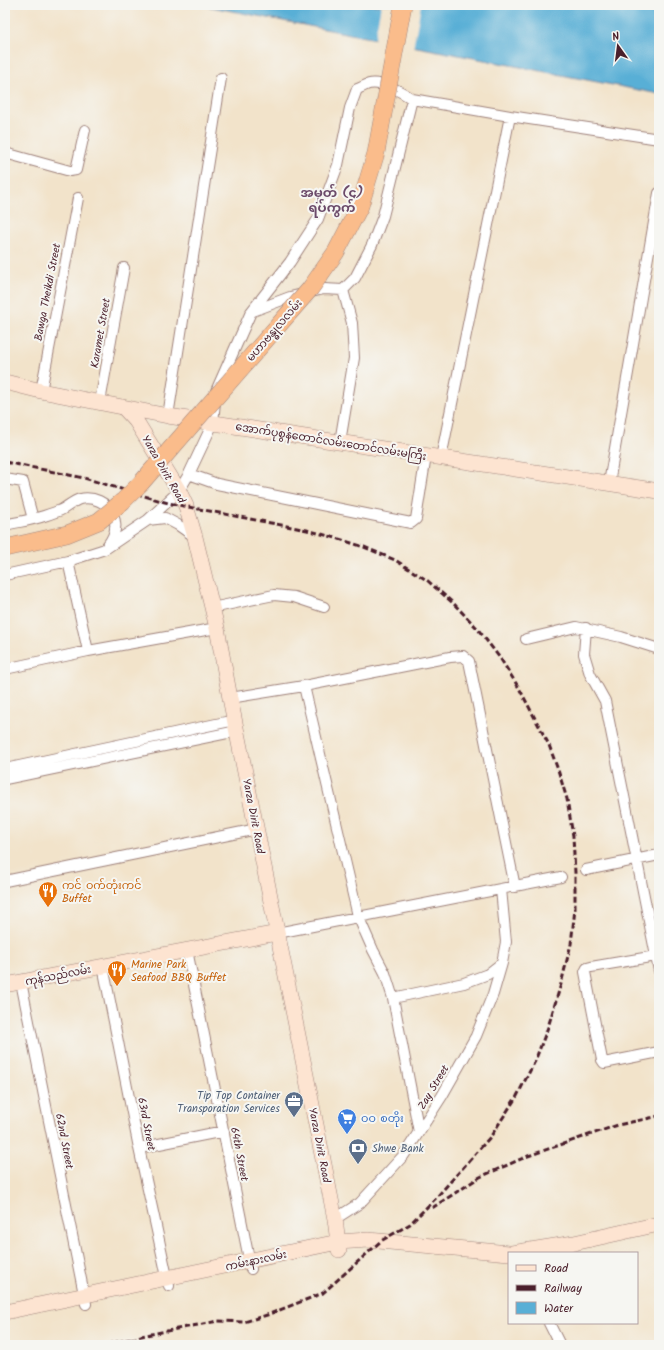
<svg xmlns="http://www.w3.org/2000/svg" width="664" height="1350" font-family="Kalam,'Noto Sans Myanmar',sans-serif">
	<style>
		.water { fill: #59afd6; stroke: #526780 }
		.pier { fill: #f2e3ca }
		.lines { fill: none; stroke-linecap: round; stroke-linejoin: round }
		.street-casing { stroke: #9e817a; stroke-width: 12 }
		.secondary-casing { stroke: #9e817a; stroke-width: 16 }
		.street { stroke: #fff; stroke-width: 10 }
		.secondary { stroke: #fde4d1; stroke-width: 15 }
		.tram { stroke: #4a1f2b; stroke-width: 1 }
		.rail { stroke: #4a1f2b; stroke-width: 3; stroke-dasharray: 6 3; stroke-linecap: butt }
		.primary-bridge-casing { stroke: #9e817a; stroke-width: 18; stroke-linecap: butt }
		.primary-bridge { stroke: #fabc8b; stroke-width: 17 }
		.labels { text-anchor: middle; stroke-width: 4; stroke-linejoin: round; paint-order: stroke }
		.street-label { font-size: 11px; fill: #4a1f2b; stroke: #f6f6f2 }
		.food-label { font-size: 11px; fill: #c56008; stroke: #f6f6f2; text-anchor: start }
		.service-label { font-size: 11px; fill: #4e5e75; stroke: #f6f6f2; text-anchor: end }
		.shop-label { font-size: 11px; fill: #366cbe; stroke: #f6f6f2; text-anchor: start }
		.quarter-label { font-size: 13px; font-weight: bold; fill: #6c4b6a; stroke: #f6f6f2 }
	</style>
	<rect width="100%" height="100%" fill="#f6f6f2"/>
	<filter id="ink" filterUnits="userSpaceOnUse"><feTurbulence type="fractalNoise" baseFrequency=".025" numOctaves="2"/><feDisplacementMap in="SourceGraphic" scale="8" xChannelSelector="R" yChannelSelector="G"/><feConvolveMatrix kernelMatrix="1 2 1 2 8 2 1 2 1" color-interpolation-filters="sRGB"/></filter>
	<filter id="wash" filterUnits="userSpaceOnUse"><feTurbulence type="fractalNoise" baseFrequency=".012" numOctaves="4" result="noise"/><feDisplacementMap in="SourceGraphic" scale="16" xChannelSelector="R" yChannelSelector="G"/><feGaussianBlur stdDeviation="0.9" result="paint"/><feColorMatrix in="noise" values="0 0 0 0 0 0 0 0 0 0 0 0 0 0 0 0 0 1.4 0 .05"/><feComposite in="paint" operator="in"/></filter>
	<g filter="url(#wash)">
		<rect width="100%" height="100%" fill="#f2e3ca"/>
		<path class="water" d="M201 5H659V94Z"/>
		<path class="pier" d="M381 5H421L413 49 374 42Z"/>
	</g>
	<g filter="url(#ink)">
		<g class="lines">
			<g class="street-casing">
				<path id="street" d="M5 153 70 171 76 170 85 130
					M343 290 355 278 372 245 383 216 412 99
					M253 311 290 297 324 289 343 290 352 323 354 358 340 442
					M41 391 78 198
					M100 402 124 268
					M168 416 221 78
					M441 458 510 116
					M189 474 217 484 411 523 416 519 426 456
					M5 479 23 482 33 519
					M609 483 659 193
					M148 520 165 518 178 525 195 537
					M5 525C18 522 32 520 44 516 50 514 56 512 61 510 67 507 73 501 80 499 93 496 107 502 113 515 118 526 115 536 107 546
					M68 561 88 651
					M5 575 68 561 105 549 148 520 179 491 189 474 213 423 216 391 251 312 290 262 318 219 338 165 350 108 357 89C361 88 365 85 369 84 381 81 403 92 412 99L510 116 659 139
					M212 608 274 595 294 597 324 607
					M586 628 584 654 590 674 605 701 659 971
					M526 639 576 627 621 637 659 649
					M5 669 88 651 217 628
					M304 686 358 916 373 950 385 973 393 998 419 1132
					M230 698 304 686 450 657 463 656 469 661 515 887
					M5 769 235 720
					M5 779 237 731
					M586 870 659 855
					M5 881 257 829
					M277 933 561 877
					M187 950 251 1269
					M656 956 591 967 587 968 585 972 602 1060 604 1063 659 1052
					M103 966 139 1148 169 1286
					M21 982 86 1304
					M393 998 464 983 488 974 502 963
					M139 1148 224 1131
					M335 1219 360 1203 404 1155 442 1096 476 1036 493 994 502 963 506 942 501 889
					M549 1323 560 1345"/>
			</g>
			<g class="secondary-casing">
				<path id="secondary" d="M5 382 41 391 168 416 659 491
					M123 407 136 421 179 491 186 506 195 537 217 628 230 698 335 1219 339 1250
					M5 985 277 933
					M512 1253 574 1243 659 1224
					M5 1312 338 1242 368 1240 509 1253"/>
			</g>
			<use href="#street" class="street"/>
			<use href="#secondary" class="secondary"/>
			<path class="tram" d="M98 1345 136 1337"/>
			<path class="rail" d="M5 462 84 478 168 503 307 530 336 538 364 547 395 560 428 581 454 604 477 628 500 658 519 688 549 745 558 770 567 799 573 836 575 873V909L571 944 561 984 548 1027 535 1061 517 1096 491 1136 460 1171 435 1199 410 1224 381 1241 323 1293 267 1315 244 1322 218 1321 136 1337
				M432 1208 480 1177 528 1156 618 1125 659 1116"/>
			<g class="primary-bridge-casing">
				<path id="primary-bridge" d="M5 548 67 534 99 521 123 501 141 483 310 289 336 252 360 206 376 153 403 5"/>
			</g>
			<use href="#primary-bridge" class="primary-bridge"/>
		</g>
	</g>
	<defs>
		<g id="restaurant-pin" transform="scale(1)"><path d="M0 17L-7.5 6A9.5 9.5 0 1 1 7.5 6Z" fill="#e8710a" stroke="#f6f6f2"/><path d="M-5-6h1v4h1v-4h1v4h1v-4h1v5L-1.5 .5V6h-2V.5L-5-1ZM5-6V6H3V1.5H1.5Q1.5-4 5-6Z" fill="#fff"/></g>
		<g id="office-pin" transform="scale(1)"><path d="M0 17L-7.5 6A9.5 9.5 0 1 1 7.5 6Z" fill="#5c6f8a" stroke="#f6f6f2"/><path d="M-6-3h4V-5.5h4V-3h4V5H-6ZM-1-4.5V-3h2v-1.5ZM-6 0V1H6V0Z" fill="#fff"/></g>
		<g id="supermarket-pin" transform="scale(1)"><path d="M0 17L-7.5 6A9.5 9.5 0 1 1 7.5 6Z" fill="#3f7fe0" stroke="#f6f6f2"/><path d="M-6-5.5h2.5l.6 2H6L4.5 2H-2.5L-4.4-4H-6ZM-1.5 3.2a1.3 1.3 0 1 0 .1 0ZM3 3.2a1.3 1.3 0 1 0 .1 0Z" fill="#fff"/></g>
		<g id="bank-pin" transform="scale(1)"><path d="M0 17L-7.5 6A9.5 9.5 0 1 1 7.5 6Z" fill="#5c6f8a" stroke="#f6f6f2"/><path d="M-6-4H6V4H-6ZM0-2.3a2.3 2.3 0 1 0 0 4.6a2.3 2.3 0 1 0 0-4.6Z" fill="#fff"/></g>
	</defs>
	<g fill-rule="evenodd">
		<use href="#restaurant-pin" x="48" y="891"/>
		<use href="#restaurant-pin" x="117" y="970"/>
		<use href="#office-pin" x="294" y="1101"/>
		<use href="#supermarket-pin" x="347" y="1118"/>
		<use href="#bank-pin" x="358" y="1148"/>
	</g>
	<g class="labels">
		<g class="street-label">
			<text transform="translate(47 292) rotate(-79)" y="4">Bawga Theikdi Street</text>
			<text transform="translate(274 330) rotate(-49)" y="4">မဟာဗန္ဓုလလမ်း</text>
			<text transform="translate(100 333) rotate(-80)" y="4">Karamet Street</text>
			<text transform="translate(331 441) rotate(9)" y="4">အောက်ပုစွန်တောင်လမ်းတောင်လမ်းမကြီး</text>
			<text transform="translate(164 469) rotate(60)" y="4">Yarza Dirit Road</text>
			<text transform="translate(254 816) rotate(79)" y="4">Yarza Dirit Road</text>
			<text transform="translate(58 975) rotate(-11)" y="4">ကုန်သည်လမ်း</text>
			<text transform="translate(433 1087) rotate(-59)" y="4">Zay Street</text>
			<text transform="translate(147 1124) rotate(79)" y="4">63rd Street</text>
			<text transform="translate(65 1141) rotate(79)" y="4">62nd Street</text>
			<text transform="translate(320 1145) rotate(79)" y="4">Yarza Dirit Road</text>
			<text transform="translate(240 1154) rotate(79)" y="4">64th Street</text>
			<text transform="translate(256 1260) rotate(-12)" y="4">ကမ်းနားလမ်း</text>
		</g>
		<g class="food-label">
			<text x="62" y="889">ကင် ဝက်တုံးကင်<tspan x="62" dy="13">Buffet</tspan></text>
			<text x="131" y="968">Marine Park<tspan x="131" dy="13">Seafood BBQ Buffet</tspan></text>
		</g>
		<g class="service-label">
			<text x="280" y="1099">Tip Top Container<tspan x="280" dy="13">Transporation Services</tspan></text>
			<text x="372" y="1152" text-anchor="start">Shwe Bank</text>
		</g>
		<g class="shop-label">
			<text x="361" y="1122">ဝဝ စတိုး</text>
		</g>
		<g class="quarter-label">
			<text x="332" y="197">အမှတ် (၄)<tspan x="332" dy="15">ရပ်ကွက်</tspan></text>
		</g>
	</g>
	<rect width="664" height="1350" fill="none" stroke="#f6f6f2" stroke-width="20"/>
	<rect x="508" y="1252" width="130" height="72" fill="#f6f6f2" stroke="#b1a0a2"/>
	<rect x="516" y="1265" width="20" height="6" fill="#fde4d1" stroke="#b1a0a2"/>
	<text x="544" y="1272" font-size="12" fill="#4a1f2b">Road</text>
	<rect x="516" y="1285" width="20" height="6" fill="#4a1f2b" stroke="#b1a0a2"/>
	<text x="544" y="1292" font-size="12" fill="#4a1f2b">Railway</text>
	<rect x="516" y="1302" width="20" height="12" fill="#59afd6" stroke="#b1a0a2"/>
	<text x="544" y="1312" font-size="12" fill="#4a1f2b">Water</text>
	<g transform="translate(618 46) rotate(346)" stroke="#f6f6f2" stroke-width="3" paint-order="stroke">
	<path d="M0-3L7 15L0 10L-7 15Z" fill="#4a1f2b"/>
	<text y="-6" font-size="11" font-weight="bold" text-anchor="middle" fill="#4a1f2b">N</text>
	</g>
</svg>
